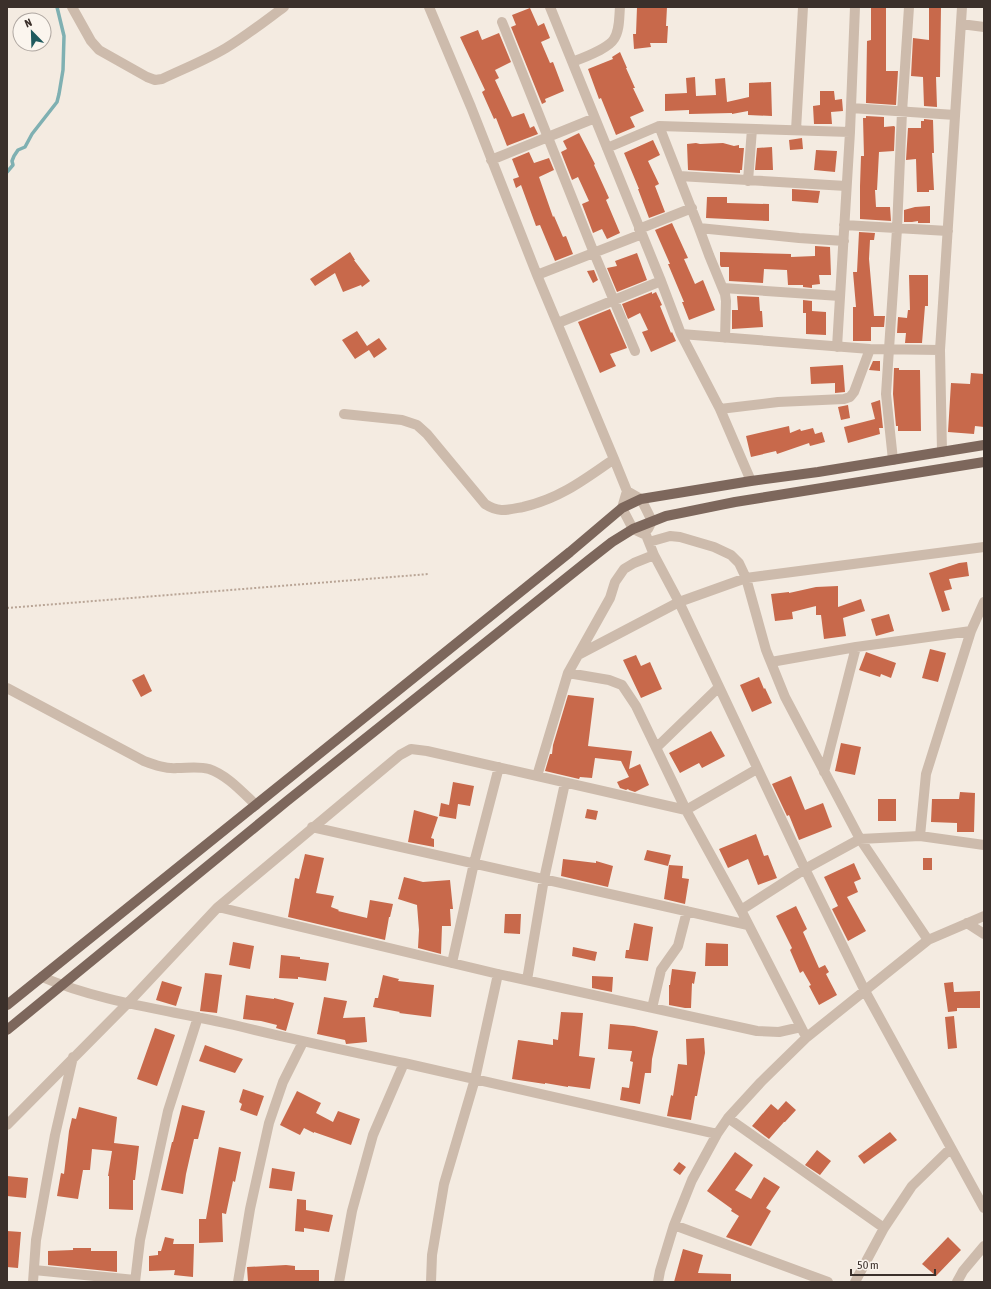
<svg xmlns="http://www.w3.org/2000/svg" width="991" height="1289" font-family="'Asap Condensed',sans-serif">
	<style>
		.lines { fill: none; stroke-linecap: round; stroke-linejoin: round }
		.stream { stroke: #7fb0b2; stroke-width: 3.5 }
		.building { fill: #c8694b }
		.path { stroke: #b9a596; stroke-width: 2; stroke-dasharray: 2 2; stroke-linecap: butt }
		.minor { stroke: #cdbbac; stroke-width: 10 }
		.major { stroke: #7d675c; stroke-width: 10 }
	</style>
	<rect width="100%" height="100%" fill="#f4ebe1"/>
	<g class="lines">
		<path class="stream" d="M7 172 13 165 12 161 14 156 18 150 25 147 32 134 57 102 59 94 63 70 64 36 57 7"/>
	</g>
	<path class="building" d="M637 7H667L666 26H668L667 43H650L651 47 634 49 633 34H636Z
		M871 7H886V71H898L896 105 866 103 867 41 871 40Z
		M929 7H941L940 77H936L937 107 924 106 923 77 911 76 913 38 929 40Z
		M530 8 538 26 544 23 550 38 541 42 550 63 553 62 564 91 545 99 546 102 542 104 511 27 516 25 512 15Z
		M478 30 482 40 499 33 511 62 495 70 499 78 495 80 512 117 524 113 530 128 534 126 538 134 507 146 496 118 494 119 482 92 485 90 460 37Z
		M620 52 627 68H626L635 88H633L644 111 630 117 635 127 616 135 601 98 599 99 588 69 613 59 612 57Z
		M695 77 696 96 716 95 715 79 725 78 727 102 749 97V83L771 82 772 116 748 115V111L732 114V113L689 114V110L665 111V94L687 93 686 78Z
		M820 91H834L835 100 842 99 843 111 831 112 832 124H814L813 106 820 105Z
		M866 116 884 117V127L894 126 895 127 894 151 879 152 877 190H875L876 207H890L891 221 860 219V186L861 156H864L863 118H866Z
		M924 119 933 120 934 153H932L934 190H929V192H917L916 159 906 160 908 128H921V121H924Z
		M579 133 595 164 594 165 609 198 606 200 620 233 607 239 602 229 593 233 582 204 589 201 578 177 572 180 561 152 567 149 563 141Z
		M802 138 803 149 790 150 789 140Z
		M653 140 660 155 648 161 659 184 655 186 665 212 649 218 638 189H639L624 153Z
		M696 143 700 144 723 143 734 146 739 145V148H744L742 170H740V173L688 170 687 144Z
		M772 147 773 170H755L757 148Z
		M816 150 837 151 835 172 814 170Z
		M529 152 534 163 549 158 554 170 539 177 553 217 554 216 563 237 566 236 573 254 555 261 540 225 536 226 521 185 516 188 513 179 519 177 512 159Z
		M792 189 820 191 818 203 792 201Z
		M707 197H727V203L769 204V221L706 218Z
		M930 206V223H918V221L912 222H904V210L915 207Z
		M672 223 688 258 684 259 695 284 703 280 715 310 689 320 682 302H684L668 264H670L655 230Z
		M859 232 875 233 874 240H870L869 259 874 316H885L884 327H871V341H853V307H856L853 272H857Z
		M815 246 830 247 831 275H819L820 284 812 285V288L803 287V285H788L787 270 764 269 763 283 729 281V267H721L720 265V252L791 254V257L815 256Z
		M350 252 355 260H354L370 281 362 287 361 285 343 292 335 273 315 286 310 279Z
		M637 253 647 280 617 292 607 268 617 266 615 261Z
		M594 270 598 280 593 283 587 271Z
		M909 275H928V306H925L922 343H905L906 333H897L898 317 907 318 908 310H910Z
		M652 292V294L656 292 662 305 660 306 671 333 672 332 676 341 651 352 642 332 648 330 640 313 628 319 622 304Z
		M737 296 759 297 760 311H762L763 327 732 329V310H738Z
		M803 300 812 301V311L826 312V335L806 334V313H803Z
		M610 309 627 348 610 354 616 366 600 373 578 322Z
		M357 331 367 346 379 338 387 349 374 358 369 350 355 359 342 340Z
		M873 361H880V371L869 370Z
		M843 365 845 392 835 393V383L811 384 810 367Z
		M894 368H899V370H920L921 431H898V426H896L893 394Z
		M971 373 984 374V427L975 426 974 434 948 432 951 383 970 384Z
		M880 400 883 428H879L880 434 848 443 844 427 875 419 871 403Z
		M848 405 850 418 841 420 838 407Z
		M789 426 790 433 800 429 801 431 813 428 815 434 822 432 825 442 810 446 809 443 777 454 776 451 751 457 746 436Z
		M967 562 969 576 949 579 952 589 944 591 950 610 942 612 929 573 959 563Z
		M838 586V607L861 599 865 611 843 618 846 636 824 639 821 615H816V606L792 612 793 619 775 621 771 594 789 592V593L816 587Z
		M889 614 894 631 876 636 871 619Z
		M930 649 946 653 938 682 922 678Z
		M866 652 896 663 891 678 881 674 880 677 859 670Z
		M636 655 641 666 650 662 662 689 641 698 623 660Z
		M144 674 152 691 141 697 132 680Z
		M759 677 764 689 765 688 772 703 752 712 740 685Z
		M568 695 594 698 588 746 632 751 629 769 640 764 649 785 635 792 629 790 628 789 626 790 620 788 617 782 629 777 621 761 595 758 592 778 580 777 579 779 545 771 550 754H552L553 745Z
		M711 731 725 756 702 768 699 763 680 773 669 753Z
		M841 743 861 747 855 775 835 771Z
		M791 776 805 810 823 803 832 827 799 840 789 815 787 816 772 784Z
		M453 782 474 786 470 806 458 804 456 819 439 816 441 803 449 805Z
		M960 792 975 793 974 832H957V823L931 822 932 799H959Z
		M878 799H896V821H878Z
		M587 809 598 811 596 820 585 818Z
		M414 810 438 817 431 838 434 839V847L408 842Z
		M756 834 764 856 768 855 777 878 758 885 748 859 728 868 719 849Z
		M647 850 671 855 668 866 644 860Z
		M305 854 324 858 316 893 334 896 331 907 339 910 338 911 367 918 370 900 393 904 390 917H389L385 940 288 917 295 878 299 879Z
		M923 858H932V870H923Z
		M563 859 596 863V861L613 866 608 887 561 876Z
		M854 863 861 879 854 882 858 892 847 897 866 931 848 941 832 909 838 906 824 877Z
		M669 865 683 866 682 878 689 879 685 904 664 899Z
		M404 877 423 882 450 880 453 909H450L451 926H442L441 954 418 948 419 930 417 905 398 899Z
		M796 906 807 929 803 932 819 968 825 965 829 972 826 974 837 995 819 1005 809 986 811 985 803 971 800 973 790 950 792 948 776 916Z
		M505 914H521L520 934 504 933Z
		M634 923 653 927 648 961 625 958 626 950H629Z
		M233 942 254 946 250 969 229 965Z
		M706 943 728 944V966H705Z
		M573 947 597 952 595 961 572 956Z
		M281 955 300 957V959L329 963 326 981 298 977V979L279 978Z
		M672 969 696 972 694 984 692 983 691 1008H685L669 1005V985H670Z
		M205 973 222 975 217 1013 200 1011Z
		M383 975 399 979 398 981 434 985 431 1017 399 1013 400 1012 373 1007 375 998H378Z
		M592 976 613 977 612 992 592 988Z
		M162 981 182 987 176 1006 156 1000Z
		M953 982 954 992 980 991V1008H957V1011L948 1012 944 983Z
		M246 995 274 999V998L294 1003 286 1031 276 1028 277 1025 261 1021 243 1019Z
		M324 997 347 1001 343 1018 365 1017 367 1042 346 1044 345 1040 317 1034Z
		M561 1012 583 1013 579 1056 595 1058 590 1089 568 1086V1087L545 1083V1084L512 1079 518 1040 553 1045V1039L558 1040Z
		M954 1016 957 1048 948 1049 945 1017Z
		M610 1024 634 1026 658 1031 652 1059 651 1073H645L640 1104 620 1100 622 1087 629 1088 633 1062 630 1061 632 1051 608 1049Z
		M155 1028 175 1035 157 1086 137 1079Z
		M704 1038 705 1053 697 1096H695L691 1120 667 1116 671 1095 673 1096 678 1064 687 1065 686 1039Z
		M205 1045 243 1059 235 1073 199 1061Z
		M243 1089 264 1096 257 1116 240 1110 242 1104 239 1102Z
		M297 1091 321 1103 316 1113 333 1122 338 1111 360 1119 351 1145 314 1132V1133L304 1128 300 1135 280 1125Z
		M786 1101 796 1110 785 1122H784L769 1139 752 1126 771 1104 778 1110Z
		M182 1105 205 1111 198 1139H194L186 1174 183 1194 161 1190 172 1142H173Z
		M79 1107 117 1117 114 1143 139 1146 135 1180H133V1210L109 1209V1176H108L112 1151 92 1149 90 1170H83L78 1199 57 1196 61 1173 64 1174 69 1131 72 1118 76 1119Z
		M890 1132 897 1140 864 1164 858 1156Z
		M219 1147 241 1152 235 1182 233 1181 226 1214 222 1213 223 1242 199 1243V1219H206Z
		M817 1150 831 1161 820 1175 805 1165Z
		M735 1152 753 1165 735 1190 751 1199 764 1177 780 1187 766 1208 771 1211 751 1246 726 1237 739 1216 731 1211 732 1209 707 1191Z
		M679 1162 686 1167 680 1175 673 1170Z
		M272 1168 295 1172 292 1191 269 1188Z
		M7 1176 28 1178 26 1198 7 1196Z
		M297 1199 306 1200V1210L333 1215 329 1232 304 1228V1232L295 1231Z
		M7 1231 21 1232 18 1268 7 1267Z
		M165 1237 174 1239 173 1244H194L193 1277 174 1275 175 1270 149 1271V1256L158 1255V1251H161Z
		M948 1237 961 1250 936 1276 922 1264Z
		M73 1248H91V1251H117V1272L48 1265V1251L73 1250Z
		M683 1249 703 1255 698 1273 731 1274V1282H674Z
		M286 1265 295 1266V1270H319V1282H248L247 1267Z"/>
	<g class="lines">
		<path class="path" d="M7 608 429 574"/>
		<path class="minor" d="M72 7 91 41 99 50 147 77 155 80 162 79C183 69 206 60 226 48 246 36 265 21 284 7
			M429 7 471 107 537 275 614 459 627 491 622 508 633 529 646 535 654 555 679 602 805 869 865 991 984 1208
			M550 7 661 281 681 334 720 409 751 481
			M502 22 594 253 635 351
			M961 24 984 27
			M573 62C584 57 608 49 614 39 620 30 619 17 620 7
			M851 108 955 115
			M659 126 699 228 799 238 844 241
			M796 130 803 7
			M607 148 659 126 850 132
			M491 160 595 118
			M679 176 846 186
			M748 181 752 129
			M844 225 948 231
			M699 228 709 255 725 294 726 301 725 338
			M639 229 692 208
			M537 275 642 234
			M723 288 840 296
			M558 323 661 281
			M681 334 870 349 940 350
			M837 347 850 132 855 7
			M720 409 778 402 844 399 850 397 854 392 870 349
			M344 414 402 420 417 425 427 434 485 504C499 513 507 510 523 507 559 499 584 480 614 459
			M942 452 940 350 962 7
			M893 460 886 394 897 229 902 112 909 7
			M627 491 641 499 652 521 648 529
			M649 542 670 536 680 537 714 547 731 555 739 563 746 578 766 650 785 697 860 839 928 940
			M578 655 679 602 746 578 984 547
			M771 662 856 647 971 631
			M568 673 609 680 622 685 636 706 686 810 741 910 804 1033
			M7 688 144 761C155 765 166 769 177 768 188 768 198 766 209 769 227 775 242 792 256 805
			M656 748 719 687
			M824 772 856 647
			M537 776 568 673 610 598 615 582 624 569 634 563 654 555
			M312 827 748 925
			M920 836 926 774 971 631 984 602
			M218 907 498 974 757 1031 779 1032 801 1027
			M741 910 805 869 860 839 920 836 984 845
			M967 923 984 934
			M452 963 474 863 499 767
			M42 977C103 1003 170 1010 234 1025 291 1039 348 1051 404 1063 509 1086 613 1110 717 1134
			M527 980 544 879 565 783
			M652 1008 661 970 678 946 687 911
			M728 1118 884 1228
			M7 1125 127 1004 218 907 400 755 411 749 427 751 686 810 757 769
			M674 1225 828 1282
			M34 1270 135 1280
			M33 1282 36 1240 55 1135 73 1057
			M135 1282 140 1240 168 1111 198 1017
			M238 1282 250 1209 269 1123 283 1082 303 1042
			M339 1282 352 1211 373 1135 404 1063
			M431 1282 432 1255 444 1184 475 1079 498 974
			M658 1282 660 1271 674 1225 692 1180 717 1134 728 1118 761 1082 807 1037 928 940 984 916
			M855 1282 884 1228 912 1186 951 1148
			M957 1282 963 1271 984 1246"/>
		<path class="major" d="M7 1005 570 552 622 508 641 499 751 481 818 472 984 445
			M7 1030 287 801 589 560 612 542 633 529 666 516 735 502 984 462"/>
	</g>
	<rect width="991" height="1289" fill="none" stroke="#3b302b" stroke-width="16"/>
	<g transform="translate(32 32) rotate(337)"><circle r="19" fill="#fbf5ee" stroke="#aea6a0"/>
	<path d="M0-3L7 15L0 10L-7 15Z" fill="#1f5a5e"/>
	<text y="-6" font-size="11" font-weight="bold" text-anchor="middle" fill="#3b302b">N</text>
	</g>
	<path d="M851 1269v6h84v-6" fill="none" stroke="#3b302b" stroke-width="2"/>
	<text x="857" y="1269" font-size="12" fill="#3b302b" stroke="#fbf5ee" stroke-width="3" paint-order="stroke">50 m</text>
</svg>
